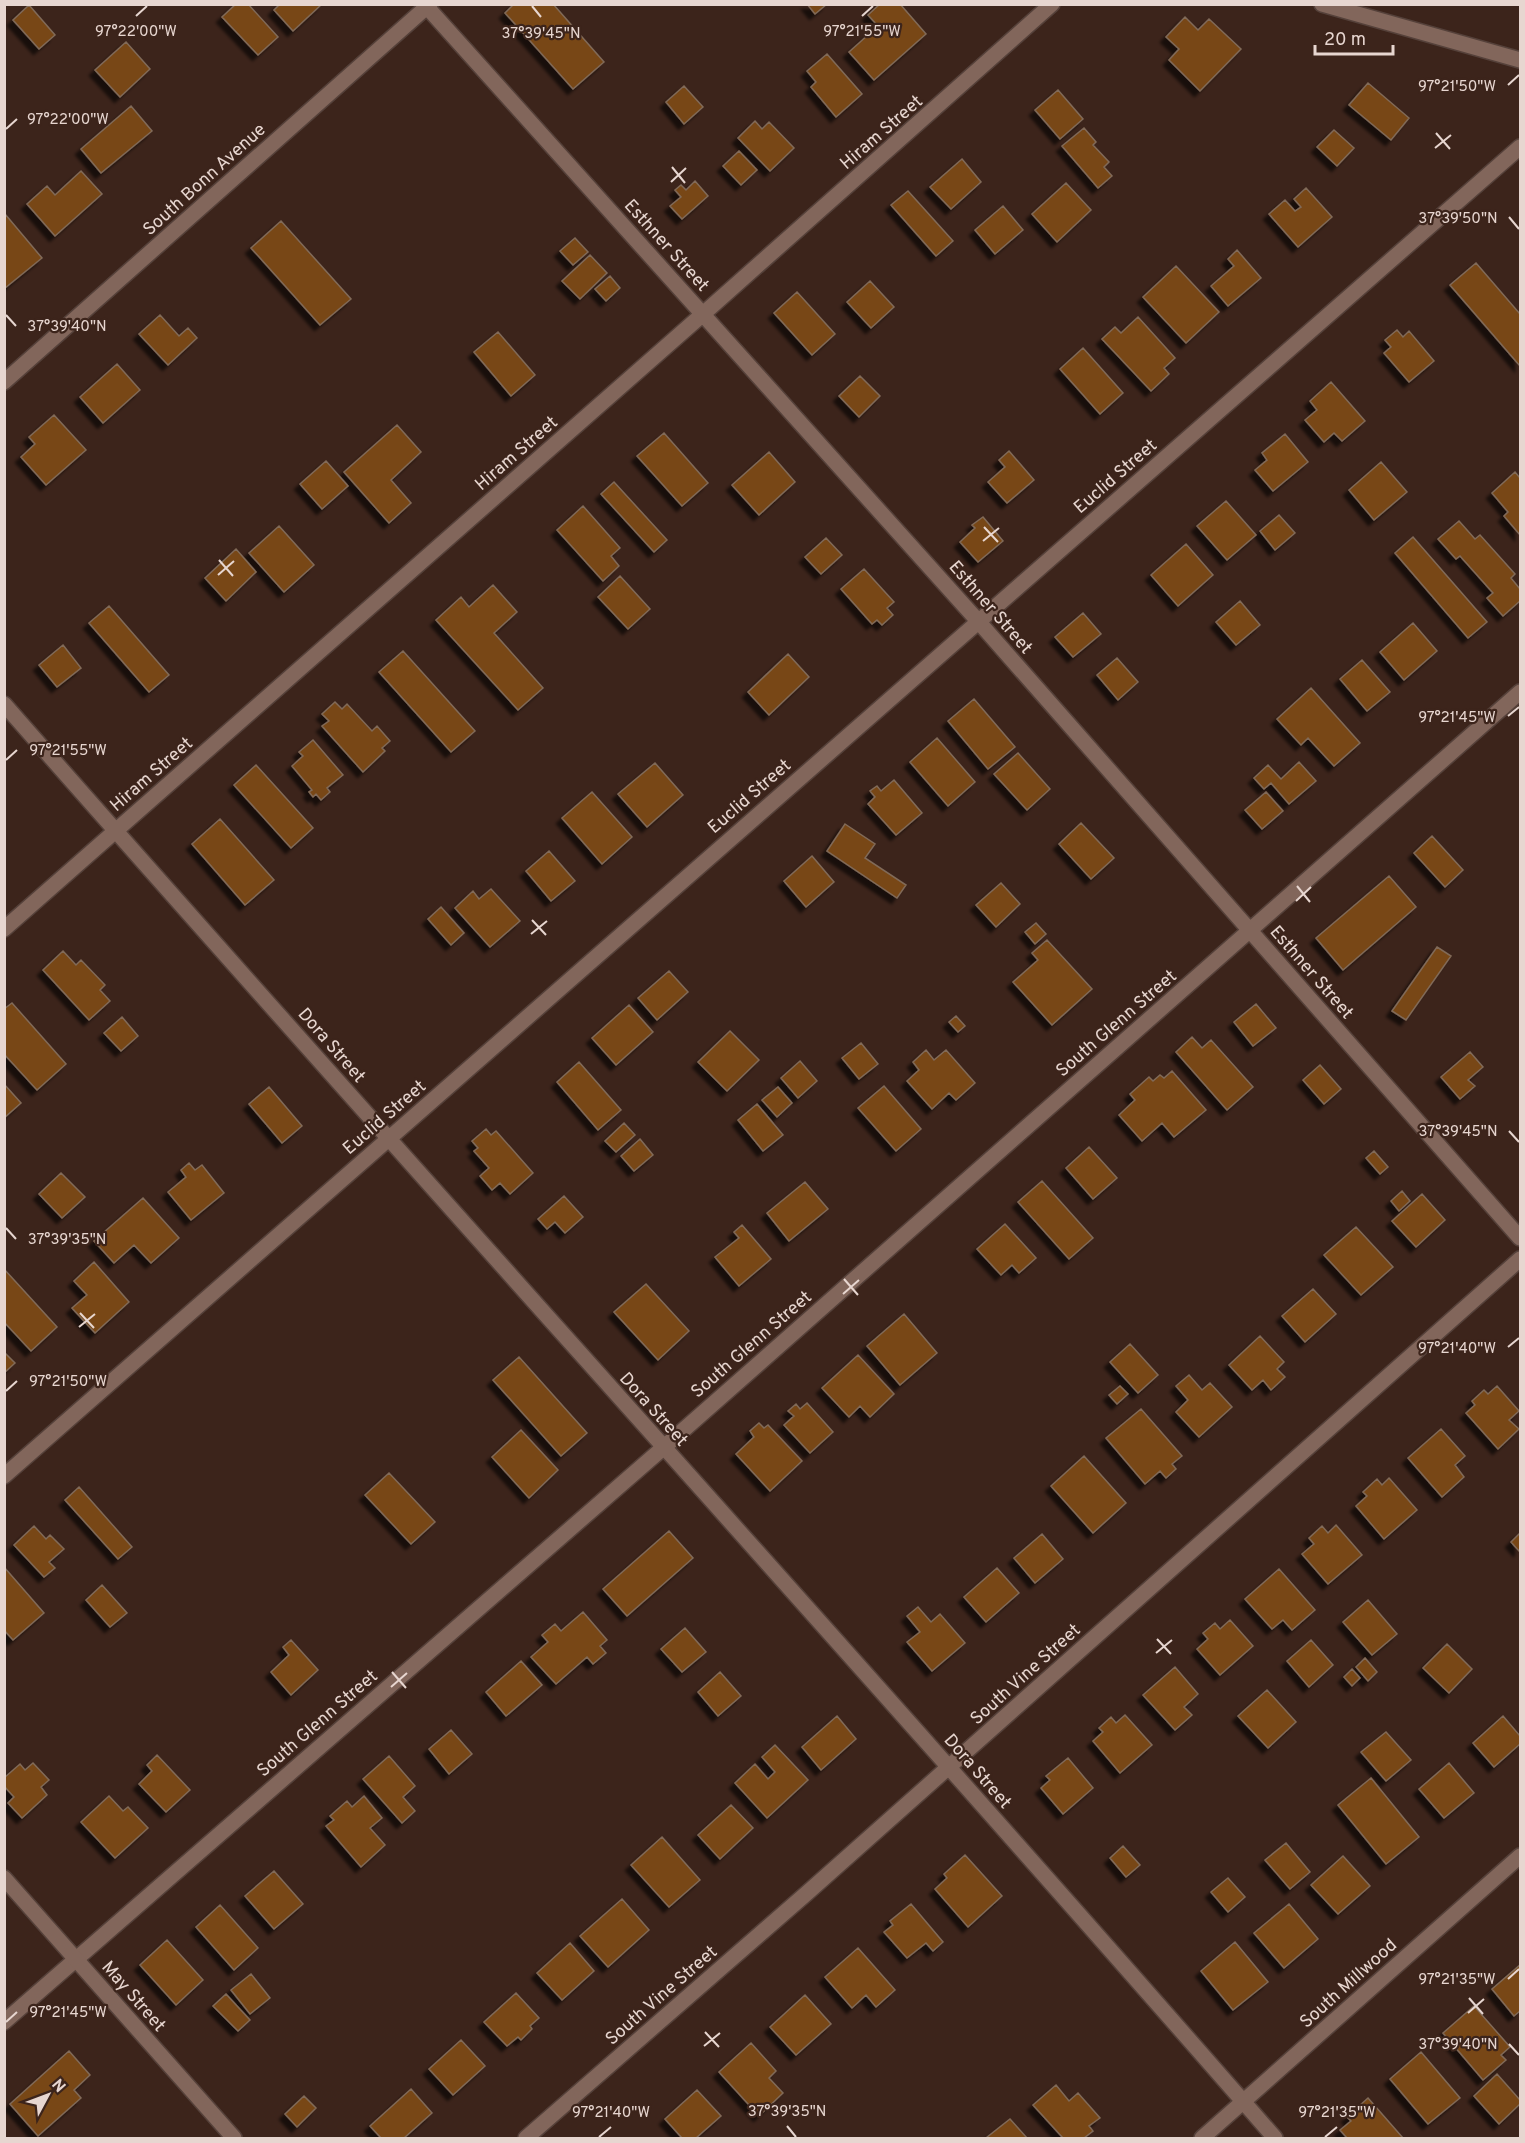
<svg xmlns="http://www.w3.org/2000/svg" width="1525" height="2143" font-family="Overpass,sans-serif">
	<style>
		.building { fill: #784714; stroke: #816a58; stroke-width: 1.5; filter: url(#shadow) }
		.lines { fill: none; stroke-linecap: round; stroke-linejoin: round }
		.minor-casing { stroke: #55413a; stroke-width: 18 }
		.tertiary-casing { stroke: #55413a; stroke-width: 18 }
		.minor { stroke: #82665b; stroke-width: 15 }
		.tertiary { stroke: #82665b; stroke-width: 15 }
		.ticks { fill: none; stroke: #e7d6d0; stroke-width: 2 }
		.labels { text-anchor: middle; stroke-width: 4.5; stroke-linejoin: round; paint-order: stroke }
		.street-label { font-size: 18px; fill: #e7d6d0; stroke: #3c241b }
		.ticks-label { font-size: 15px; text-anchor: middle; fill: #e7d6d0; stroke: #3c241b; stroke-width: 4.5; stroke-linejoin: round; paint-order: stroke }
	</style>
	<defs>
		<filter id="shadow"><feDropShadow dx="-5.5" dy="5.5" stdDeviation="1.5" flood-color="#0009"/></filter>
	</defs>
	<rect width="100%" height="100%" fill="#3c241b"/>
	<path class="building" d="M236 4H248L278 37 258 55 222 17Z
		M280 4H322L293 31 274 10Z
		M514 4H553L604 62 573 89 505 13Z
		M807 4H827L815 14Z
		M880 4H900L926 34 874 80 849 52 878 26 868 15Z
		M29 5 55 35 39 49 13 20Z
		M1185 17 1198 30 1209 19 1241 49 1200 91 1169 60 1179 49 1166 37Z
		M126 42 150 69 120 97 95 70Z
		M827 54 862 94 836 117 811 87 816 82 807 71Z
		M1368 83 1409 118 1391 140 1349 105Z
		M684 86 703 107 684 124 666 102Z
		M1058 90 1083 119 1060 139 1035 110Z
		M131 106 152 131 101 173 81 149Z
		M755 121 762 129 769 122 794 148 770 171 738 138Z
		M1084 128 1096 142 1093 145 1109 162 1104 167 1112 176 1098 188 1062 146Z
		M1334 130 1354 148 1337 166 1317 147Z
		M739 151 757 170 741 185 723 166Z
		M962 159 981 182 951 209 930 187Z
		M81 171 102 194 55 236 27 204 47 186 55 195Z
		M695 181 708 196 682 219 670 206 681 197 675 190 681 185 686 190Z
		M1066 183 1091 210 1057 242 1032 214Z
		M1306 188 1332 217 1298 247 1269 214 1285 200 1295 211 1301 207 1294 199Z
		M908 191 953 241 936 256 891 205Z
		M1003 206 1023 230 995 254 975 230Z
		M5 214 42 258 5 288 4 287Z
		M281 221 351 299 320 325 251 248Z
		M575 238 588 252 573 265 560 251Z
		M1237 250 1261 278 1228 306 1211 286 1234 266 1228 259Z
		M590 255 607 273 580 299 562 281Z
		M1476 263 1520 314V366L1450 285Z
		M1176 266 1219 312 1186 343 1143 297Z
		M610 276 620 288 606 301 595 289Z
		M870 281 894 307 871 328 847 302Z
		M797 292 835 334 812 355 774 313Z
		M160 315 179 336 188 328 197 338 168 365 139 334Z
		M1138 317 1175 358 1164 368 1169 374 1151 391 1102 339 1115 327 1121 333Z
		M1397 330 1403 337 1409 331 1434 361 1409 382 1384 353 1391 347 1385 340Z
		M498 332 535 375 511 396 474 352Z
		M1083 348 1123 393 1100 414 1060 369Z
		M117 364 140 390 103 423 80 397Z
		M860 376 880 396 859 417 839 396Z
		M1331 382 1365 421 1342 441 1334 433 1324 442 1305 420 1317 410 1310 401Z
		M54 415 86 450 46 485 21 457 35 444 29 437Z
		M397 425 421 452 391 480 411 503 389 523 344 472Z
		M664 433 708 483 682 506 637 456Z
		M1285 434 1308 462 1273 491 1255 470 1267 460 1262 453Z
		M1009 451 1034 480 1007 503 988 482 1005 467 999 460Z
		M769 452 795 482 759 515 732 485Z
		M326 461 348 486 322 509 300 484Z
		M1381 462 1407 492 1374 520 1349 490Z
		M1515 472 1520 478V535L1504 516 1508 512 1492 493Z
		M614 482 667 540 654 552 601 494Z
		M1226 501 1256 535 1227 560 1197 526Z
		M583 506 620 548 611 556 619 566 603 581 557 530Z
		M1279 515 1295 533 1275 550 1260 531Z
		M983 517 1003 541 978 562 960 542 975 528 972 525Z
		M1459 521 1475 539 1480 535 1515 574 1511 578 1520 589V601L1503 616 1487 598 1493 593 1460 556 1456 559 1438 539Z
		M279 526 314 565 284 592 249 553Z
		M1413 537 1487 622 1468 638 1395 553Z
		M826 538 842 555 821 574 805 557Z
		M1186 544 1213 575 1178 606 1151 575Z
		M236 549 256 572 226 601 205 578Z
		M864 569 894 602 887 608 893 615 882 625 877 620 872 624 841 589Z
		M620 576 650 609 628 629 598 597Z
		M493 585 517 612 494 633 543 688 518 710 436 620 461 597 469 607Z
		M1240 601 1260 625 1236 645 1216 622Z
		M109 606 169 675 149 692 89 623Z
		M1083 613 1101 634 1073 657 1055 637Z
		M1413 623 1437 651 1404 680 1380 652Z
		M63 645 81 668 57 687 39 665Z
		M403 651 475 731 451 752 379 672Z
		M788 654 809 677 769 715 748 692Z
		M1117 658 1138 682 1118 700 1097 675Z
		M1362 660 1390 692 1367 711 1340 679Z
		M1311 688 1360 743 1334 766 1308 738 1301 745 1277 719Z
		M974 699 1015 747 988 769 948 721Z
		M335 702 342 709 347 704 372 731 377 726 390 741 382 748 385 751 363 772 322 726 329 721 322 714Z
		M937 738 975 782 948 806 910 762Z
		M313 740 343 775 327 788 330 792 321 800 316 794 313 797 309 792 312 790 292 766 303 756 299 752Z
		M1018 753 1050 789 1027 810 994 774Z
		M1299 762 1316 781 1289 804 1271 783 1264 789 1254 778 1268 765 1281 779Z
		M655 763 683 795 647 827 618 794Z
		M256 765 313 828 291 848 234 785Z
		M894 780 922 813 896 835 868 804 875 797 870 791 877 786 881 791Z
		M592 792 632 837 602 864 562 818Z
		M1266 792 1283 811 1262 829 1245 810Z
		M220 819 274 880 245 905 192 844Z
		M1081 823 1114 858 1091 879 1059 844Z
		M845 824 875 844 865 858 906 885 897 898 827 851Z
		M1432 836 1463 870 1445 887 1414 853Z
		M549 851 575 881 551 901 526 871Z
		M812 856 834 882 806 907 784 881Z
		M1389 876 1416 907 1343 970 1316 938Z
		M1001 883 1020 904 996 927 976 905Z
		M491 889 520 921 490 947 455 908 473 891 479 899Z
		M441 907 464 933 451 945 428 919Z
		M1036 923 1046 934 1035 944 1025 932Z
		M1047 940 1092 989 1052 1025 1013 982 1038 960 1032 953Z
		M1437 947 1451 956 1406 1020 1392 1011Z
		M63 951 76 965 81 960 105 985 100 990 110 1001 89 1020 43 970Z
		M669 971 688 992 657 1020 638 998Z
		M12 1003 66 1064 37 1090 4 1054V1009Z
		M1256 1004 1276 1028 1253 1046 1234 1022Z
		M629 1005 653 1032 616 1065 592 1038Z
		M956 1016 965 1026 958 1032 949 1022Z
		M122 1017 138 1036 121 1051 104 1033Z
		M730 1031 759 1060 727 1091 698 1062Z
		M1192 1037 1202 1048 1211 1040 1253 1087 1227 1110 1176 1052Z
		M861 1043 878 1064 859 1079 842 1058Z
		M926 1050 934 1060 946 1050 975 1083 956 1100 949 1093 932 1109 907 1081 919 1070 913 1062Z
		M1470 1052 1483 1067 1468 1080 1475 1086 1460 1099 1441 1077Z
		M800 1061 817 1081 798 1098 781 1078Z
		M579 1062 621 1110 598 1130 557 1082Z
		M1320 1065 1341 1089 1324 1104 1303 1080Z
		M1172 1071 1206 1110 1174 1137 1162 1123 1142 1141 1119 1115 1135 1100 1130 1094 1149 1077 1153 1081 1160 1075 1164 1078Z
		M4 1084 21 1103 4 1118Z
		M884 1086 921 1129 896 1151 858 1108Z
		M269 1087 302 1126 282 1143 249 1104Z
		M778 1087 792 1103 777 1117 762 1100Z
		M757 1104 783 1135 763 1151 738 1120Z
		M624 1123 635 1135 616 1152 605 1141Z
		M486 1129 491 1135 496 1131 533 1173 510 1194 500 1183 492 1190 480 1176 489 1168 474 1151 478 1148 472 1141Z
		M640 1139 653 1155 634 1171 621 1156Z
		M1089 1147 1117 1178 1093 1199 1066 1168Z
		M1374 1151 1388 1167 1380 1174 1366 1158Z
		M189 1163 195 1170 202 1165 224 1193 191 1220 168 1192 186 1177 181 1170Z
		M61 1173 85 1197 62 1218 39 1194Z
		M1042 1181 1093 1238 1069 1259 1018 1202Z
		M805 1182 828 1209 789 1241 767 1213Z
		M1402 1191 1410 1201 1399 1211 1391 1201Z
		M1422 1194 1445 1220 1416 1247 1392 1221Z
		M564 1196 583 1217 565 1233 555 1222 547 1229 538 1219Z
		M143 1198 179 1238 151 1263 134 1245 114 1263 94 1241Z
		M1005 1224 1036 1258 1019 1273 1012 1265 1001 1275 977 1249Z
		M742 1225 771 1259 739 1286 715 1257 739 1238 734 1232Z
		M1356 1227 1393 1267 1361 1295 1324 1255Z
		M94 1262 129 1302 95 1333 72 1308 87 1295 74 1281Z
		M4 1269 57 1327 31 1351 4 1322Z
		M646 1284 689 1331 658 1360 614 1312Z
		M1313 1289 1336 1314 1305 1342 1282 1316Z
		M904 1314 937 1353 900 1385 867 1346Z
		M1260 1336 1284 1362 1277 1369 1285 1377 1271 1390 1263 1380 1252 1390 1229 1365Z
		M1130 1344 1158 1375 1138 1393 1110 1362Z
		M4 1352 15 1363 4 1373Z
		M858 1355 894 1394 870 1417 860 1406 849 1417 822 1388Z
		M519 1357 587 1433 561 1456 493 1380Z
		M1189 1375 1202 1390 1210 1383 1232 1407 1199 1437 1176 1412 1188 1400 1176 1386Z
		M1120 1386 1128 1394 1117 1404 1109 1395Z
		M1497 1386 1519 1411 1509 1420 1519 1429 1498 1449 1466 1413 1475 1405 1472 1401 1484 1390 1488 1394Z
		M807 1403 833 1432 810 1453 784 1425 794 1416 788 1411 796 1404 800 1409Z
		M1141 1409 1182 1456 1172 1464 1176 1469 1166 1478 1160 1471 1145 1484 1106 1438Z
		M759 1423 764 1428 768 1425 802 1461 770 1491 736 1454 754 1437 750 1431Z
		M1441 1429 1465 1456 1455 1465 1464 1477 1442 1497 1408 1458Z
		M521 1430 558 1470 529 1498 492 1457Z
		M1084 1456 1126 1503 1093 1533 1051 1486Z
		M389 1473 435 1522 411 1544 365 1495Z
		M1389 1478 1417 1510 1384 1539 1356 1506 1367 1496 1363 1492 1377 1479 1382 1485Z
		M79 1487 132 1547 118 1559 65 1500Z
		M1336 1525 1362 1555 1328 1584 1302 1554 1314 1544 1309 1538 1322 1526 1328 1533Z
		M34 1526 46 1539 50 1535 64 1549 49 1562 55 1568 44 1577 14 1545Z
		M669 1531 693 1558 627 1616 603 1589Z
		M1520 1533V1549L1519 1551 1511 1542Z
		M1042 1534 1063 1559 1035 1583 1014 1558Z
		M4 1567 44 1613 13 1640 4 1630Z
		M997 1568 1019 1593 986 1622 964 1597Z
		M1279 1569 1315 1610 1292 1630 1283 1620 1272 1629 1245 1599Z
		M102 1585 127 1613 110 1627 86 1600Z
		M1368 1600 1397 1634 1372 1655 1343 1622Z
		M918 1607 931 1622 940 1614 965 1643 932 1671 907 1642 920 1632 907 1616Z
		M583 1612 607 1640 600 1646 606 1653 593 1664 587 1657 556 1684 531 1657 548 1642 542 1635 555 1624 561 1631Z
		M1230 1620 1253 1646 1220 1675 1197 1649 1208 1639 1203 1633 1215 1623 1220 1629Z
		M685 1628 706 1652 682 1672 661 1649Z
		M291 1640 318 1670 291 1695 271 1672 289 1655 283 1647Z
		M1311 1640 1333 1665 1309 1687 1287 1661Z
		M1447 1644 1472 1669 1449 1693 1423 1668Z
		M1365 1658 1377 1672 1368 1681 1356 1667Z
		M521 1661 542 1685 506 1716 486 1692Z
		M1175 1667 1198 1694 1184 1707 1192 1715 1175 1730 1143 1695Z
		M1352 1669 1360 1678 1352 1686 1344 1677Z
		M720 1672 741 1696 718 1716 698 1692Z
		M1267 1690 1296 1722 1268 1748 1238 1716Z
		M1125 1715 1152 1745 1120 1773 1093 1741 1103 1732 1099 1728 1111 1717 1116 1723Z
		M837 1716 856 1739 821 1770 802 1747Z
		M1503 1716 1520 1736V1744L1494 1767 1473 1743Z
		M451 1730 472 1754 449 1774 429 1749Z
		M1386 1732 1411 1760 1386 1781 1361 1752Z
		M775 1745 808 1780 767 1818 735 1783 755 1764 768 1779 775 1772 762 1757Z
		M157 1755 190 1790 166 1812 139 1784 152 1771 147 1765Z
		M389 1756 415 1786 403 1797 415 1811 402 1823 363 1779Z
		M1068 1758 1093 1788 1063 1814 1041 1788 1050 1780 1046 1776Z
		M33 1763 49 1780 41 1787 47 1795 22 1818 8 1803 14 1797 4 1786V1778L20 1764 25 1770Z
		M1449 1763 1474 1793 1444 1818 1419 1789Z
		M1371 1778 1419 1837 1386 1864 1338 1805Z
		M109 1796 123 1811 128 1807 148 1828 115 1858 81 1822Z
		M364 1796 382 1818 370 1828 385 1845 361 1867 326 1826 334 1820 330 1816 347 1801 352 1807Z
		M731 1805 753 1828 720 1859 698 1835Z
		M662 1837 700 1880 669 1907 631 1865Z
		M1286 1843 1310 1872 1290 1889 1265 1860Z
		M1123 1846 1140 1865 1126 1877 1110 1858Z
		M965 1855 1002 1896 968 1927 935 1889 947 1878 944 1874Z
		M1343 1856 1370 1886 1338 1914 1311 1885Z
		M274 1871 303 1904 274 1929 245 1896Z
		M1228 1878 1245 1897 1228 1912 1211 1892Z
		M622 1899 649 1930 608 1967 580 1936Z
		M911 1904 943 1942 933 1951 926 1943 907 1958 884 1932 893 1925 890 1921Z
		M1289 1904 1318 1939 1284 1968 1254 1933Z
		M220 1905 258 1948 234 1970 196 1927Z
		M167 1940 203 1980 176 2005 140 1965Z
		M1235 1942 1268 1982 1233 2010 1201 1971Z
		M570 1943 594 1971 562 2000 537 1973Z
		M858 1948 895 1990 876 2007 866 1995 852 2008 825 1977Z
		M1520 1965V2011L1514 2016 1492 1989Z
		M251 1974 270 1998 250 2014 231 1990Z
		M516 1993 539 2018 530 2026 532 2029 521 2040 518 2037 507 2046 484 2022Z
		M226 1994 250 2020 238 2031 213 2006Z
		M805 1995 831 2024 796 2055 770 2027Z
		M1474 2006 1510 2047 1501 2055 1506 2060 1483 2080 1443 2033Z
		M461 2040 485 2066 453 2095 429 2069Z
		M751 2043 776 2071 769 2078 783 2093 759 2116 719 2072Z
		M69 2051 90 2075 74 2090 81 2098 38 2136 10 2104Z
		M1421 2052 1460 2098 1428 2124 1390 2079Z
		M1497 2074 1520 2100V2104L1499 2124 1474 2096Z
		M1056 2085 1069 2101 1078 2093 1100 2118 1089 2126 1093 2131 1084 2138H1063L1033 2105Z
		M411 2089 432 2113 404 2138H381L370 2126Z
		M697 2090 721 2116 696 2138H682L665 2119Z
		M304 2096 316 2108 297 2127 285 2114Z
		M1368 2098 1403 2138H1347L1340 2130 1351 2121 1347 2117Z
		M1010 2119 1027 2138H986Z"/>
	<g class="lines">
		<g class="minor-casing">
			<path id="minor" d="M1322 4 1520 60
				M427 7 978 621 1520 1238
				M4 382 430 4
				M4 704C426 1185 856 1657 1275 2138
				M4 929 703 314 1052 4
				M4 1476 1520 147
				M4 2022 663 1448 1520 692
				M526 2138 807 1893 1520 1259
				M1202 2138 1520 1856"/>
		</g>
		<g class="tertiary-casing">
			<path id="tertiary" d="M4 1878 234 2138"/>
		</g>
		<use href="#minor" class="minor"/>
		<use href="#tertiary" class="tertiary"/>
	</g>
	<path class="ticks" d="M532 6 541 17M136 16 147 6M862 16 873 6M1508 85 1519 75M6 129 17 119M1436 133 1450 149M1435 148 1451 135M672 167 685 183M671 182 686 168M1509 217 1519 229M6 315 16 326M984 527 998 542M983 541 999 528M219 560 233 576M218 575 234 561M1508 716 1519 707M6 760 17 750M1297 886 1310 902M1296 901 1311 887M532 920 546 935M531 934 547 921M1509 1131 1519 1142M6 1228 16 1239M844 1279 858 1295M843 1294 859 1280M80 1313 94 1328M79 1327 95 1314M1508 1347 1519 1338M6 1391 17 1381M1157 1639 1171 1654M1156 1653 1172 1640M392 1672 406 1688M391 1687 407 1673M1508 1979 1519 1969M1469 1998 1483 2014M1468 2013 1484 1999M6 2022 17 2012M705 2032 719 2047M1509 2044 1519 2055M704 2046 720 2033M787 2126 796 2137M599 2137 611 2127M1325 2137 1337 2127"/>
	<g class="labels">
		<g class="street-label">
			<text transform="translate(881 132) rotate(-41)" y="6">Hiram Street</text>
			<text transform="translate(204 179) rotate(-42)" y="6">South Bonn Avenue</text>
			<text transform="translate(667 245) rotate(48)" y="6">Esthner Street</text>
			<text transform="translate(516 453) rotate(-41)" y="6">Hiram Street</text>
			<text transform="translate(1115 476) rotate(-41)" y="6">Euclid Street</text>
			<text transform="translate(991 607) rotate(49)" y="6">Esthner Street</text>
			<text transform="translate(151 774) rotate(-41)" y="6">Hiram Street</text>
			<text transform="translate(749 796) rotate(-41)" y="6">Euclid Street</text>
			<text transform="translate(1312 972) rotate(49)" y="6">Esthner Street</text>
			<text transform="translate(1116 1023) rotate(-41)" y="6">South Glenn Street</text>
			<text transform="translate(332 1045) rotate(49)" y="6">Dora Street</text>
			<text transform="translate(384 1117) rotate(-41)" y="6">Euclid Street</text>
			<text transform="translate(751 1344) rotate(-41)" y="6">South Glenn Street</text>
			<text transform="translate(654 1409) rotate(48)" y="6">Dora Street</text>
			<text transform="translate(1025 1674) rotate(-42)" y="6">South Vine Street</text>
			<text transform="translate(317 1723) rotate(-41)" y="6">South Glenn Street</text>
			<text transform="translate(978 1771) rotate(49)" y="6">Dora Street</text>
			<text transform="translate(1348 1983) rotate(-42)" y="6">South Millwood</text>
			<text transform="translate(661 1995) rotate(-41)" y="6">South Vine Street</text>
			<text transform="translate(134 1996) rotate(49)" y="6">May Street</text>
		</g>
	</g>
	<g class="ticks-label">
		<text x="136" y="36">97°22'00"W</text>
		<text x="862" y="36">97°21'55"W</text>
		<text x="541" y="38">37°39'45"N</text>
		<text x="1457" y="91">97°21'50"W</text>
		<text x="68" y="124">97°22'00"W</text>
		<text x="1458" y="223">37°39'50"N</text>
		<text x="67" y="331">37°39'40"N</text>
		<text x="1457" y="722">97°21'45"W</text>
		<text x="68" y="755">97°21'55"W</text>
		<text x="1458" y="1136">37°39'45"N</text>
		<text x="67" y="1244">37°39'35"N</text>
		<text x="1457" y="1353">97°21'40"W</text>
		<text x="68" y="1386">97°21'50"W</text>
		<text x="1457" y="1984">97°21'35"W</text>
		<text x="68" y="2017">97°21'45"W</text>
		<text x="1458" y="2049">37°39'40"N</text>
		<text x="787" y="2116">37°39'35"N</text>
		<text x="611" y="2117">97°21'40"W</text>
		<text x="1337" y="2117">97°21'35"W</text>
	</g>
	<rect width="1525" height="2143" fill="none" stroke="#e7d6d0" stroke-width="12"/>
	<g transform="translate(48 2095) rotate(49)" stroke="#3c241b" stroke-width="4.5" paint-order="stroke">
	<path d="M0-4.5L10 22L0 15L-10 22Z" fill="#e7d6d0"/>
	<text y="-9" font-size="16" font-weight="bold" text-anchor="middle" fill="#e7d6d0">N</text>
	</g>
	<path d="M1315 45v9h78v-9" fill="none" stroke="#e7d6d0" stroke-width="3"/>
	<text x="1324" y="45" font-size="18" fill="#e7d6d0" stroke="#3c241b" stroke-width="4.5" paint-order="stroke">20 m</text>
</svg>
